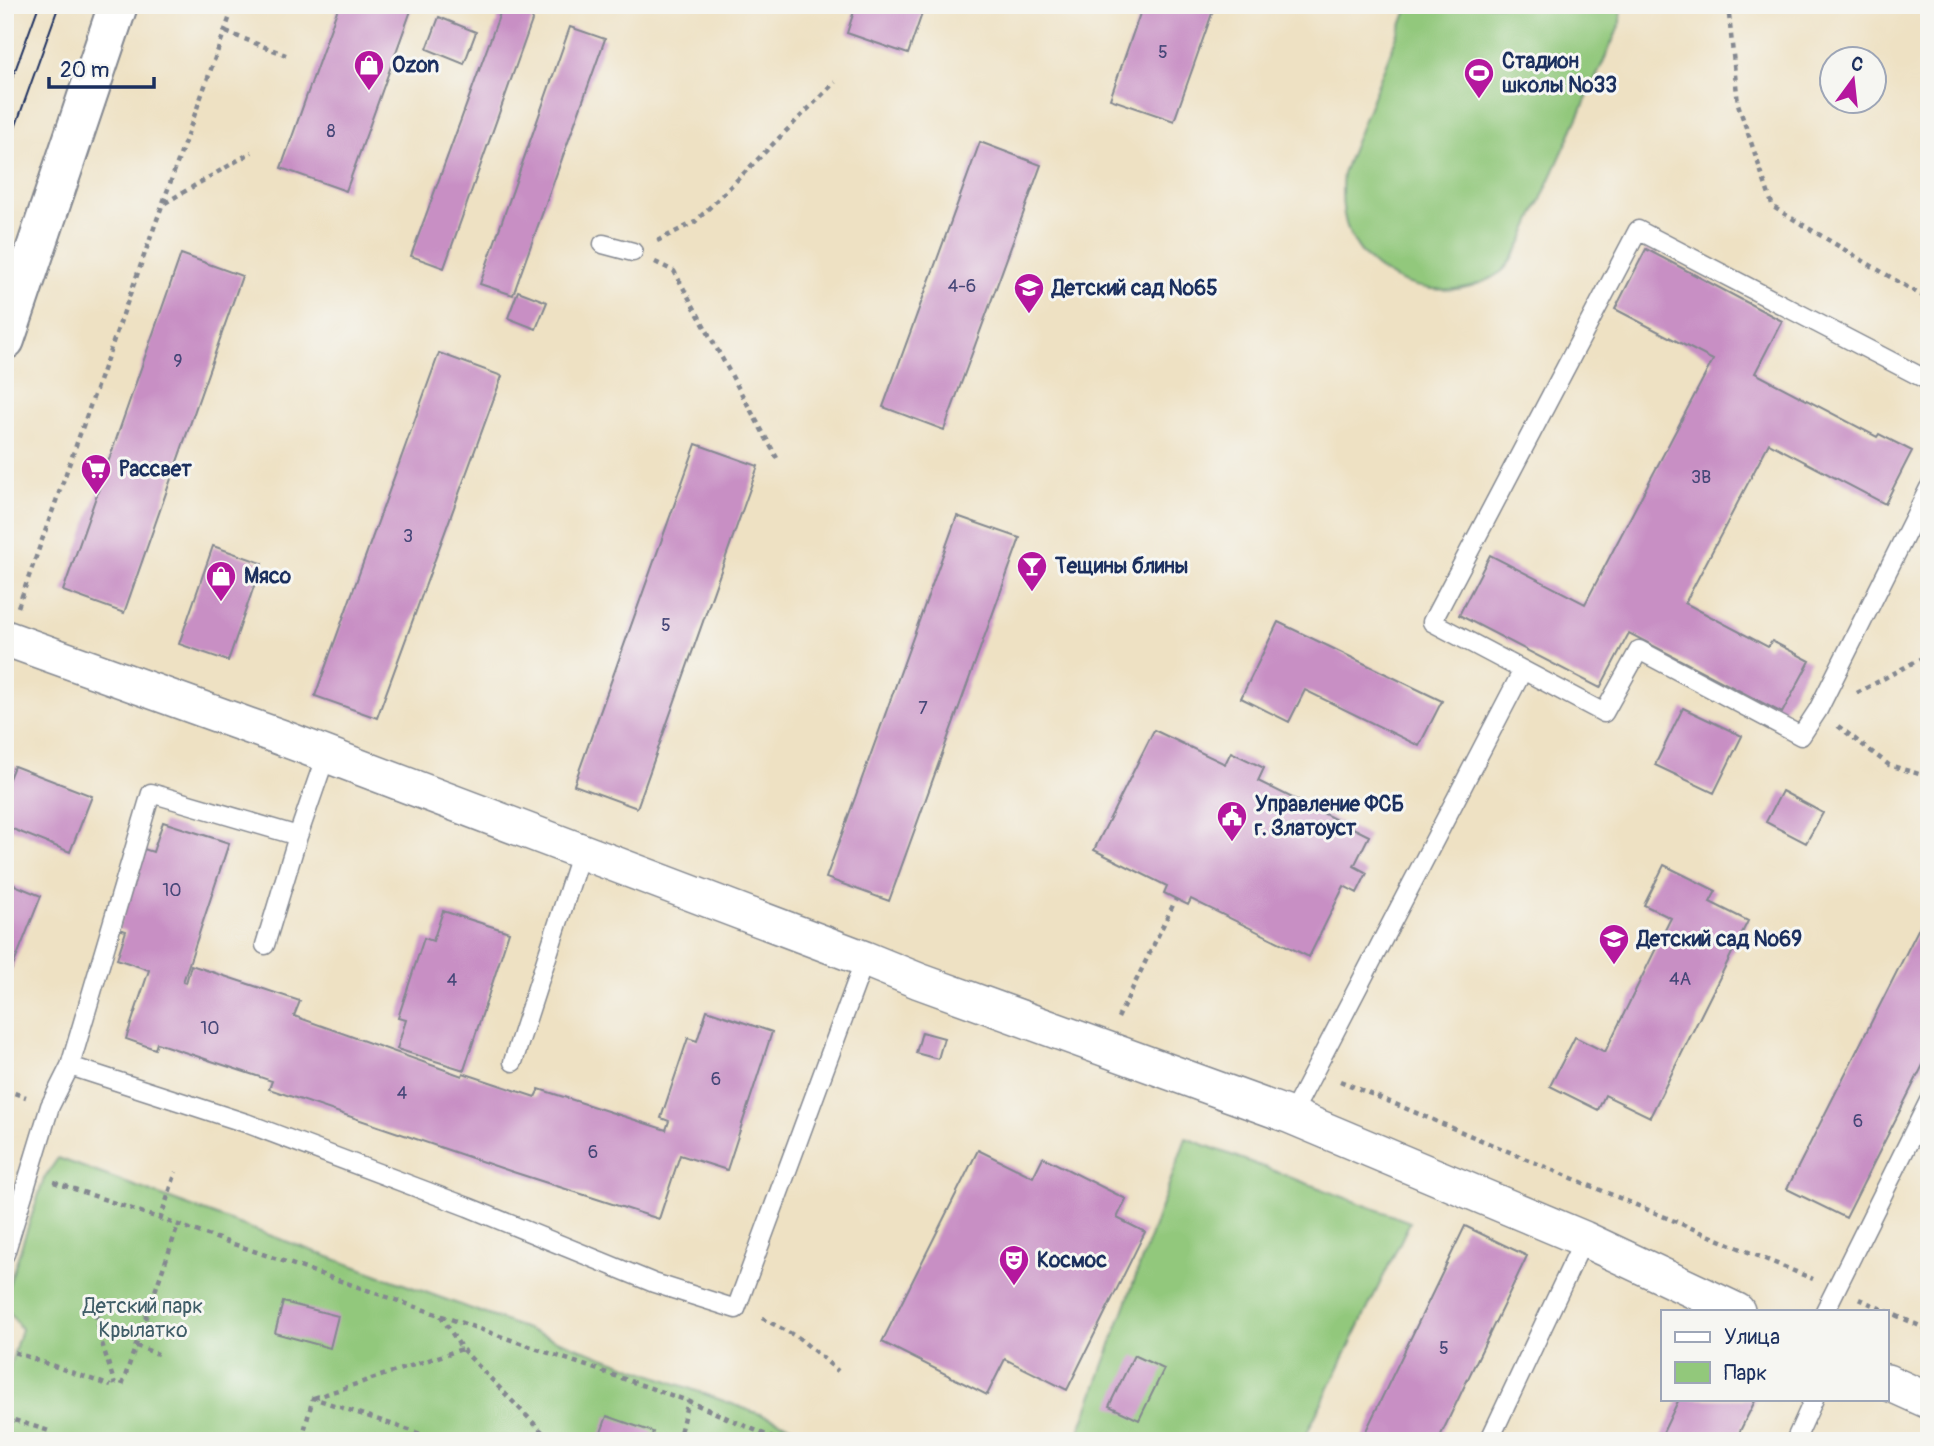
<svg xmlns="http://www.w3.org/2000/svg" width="1934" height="1446" font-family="Pangolin,sans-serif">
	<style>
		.green { fill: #92c87b; stroke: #567c6c; stroke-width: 2 }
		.building { fill: #c88fc4 }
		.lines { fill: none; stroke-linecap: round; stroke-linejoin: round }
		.lane-casing { stroke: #848890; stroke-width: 21 }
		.street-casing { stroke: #848890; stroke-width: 38 }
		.secondary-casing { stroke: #848890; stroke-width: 42 }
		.path { stroke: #848890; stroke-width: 4.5; stroke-dasharray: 5 5; stroke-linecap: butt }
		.lane { stroke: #fff; stroke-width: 18 }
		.street { stroke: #fff; stroke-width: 35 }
		.secondary { stroke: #fff; stroke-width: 38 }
		.tram { stroke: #1b2f5e; stroke-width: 2 }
		.labels { text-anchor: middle; stroke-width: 6; stroke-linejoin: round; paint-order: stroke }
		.number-label { font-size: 18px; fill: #464778 }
		.poi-label { font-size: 21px; font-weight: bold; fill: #1b2f5e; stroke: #f6f6f2; text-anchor: start }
		.park-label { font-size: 21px; fill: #3f5d67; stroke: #f6f6f2 }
	</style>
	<rect width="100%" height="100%" fill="#f6f6f2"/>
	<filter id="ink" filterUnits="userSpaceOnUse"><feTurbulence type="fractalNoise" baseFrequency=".0143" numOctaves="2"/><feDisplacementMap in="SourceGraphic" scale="14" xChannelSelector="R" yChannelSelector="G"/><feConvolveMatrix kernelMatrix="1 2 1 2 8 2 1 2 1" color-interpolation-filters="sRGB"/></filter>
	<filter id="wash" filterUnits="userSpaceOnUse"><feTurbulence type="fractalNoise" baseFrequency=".00686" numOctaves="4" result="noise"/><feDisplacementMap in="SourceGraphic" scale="28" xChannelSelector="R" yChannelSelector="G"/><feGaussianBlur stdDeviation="1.57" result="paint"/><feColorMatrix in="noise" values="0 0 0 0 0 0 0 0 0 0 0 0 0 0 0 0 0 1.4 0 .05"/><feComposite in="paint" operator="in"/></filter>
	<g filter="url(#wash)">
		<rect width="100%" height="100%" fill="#eee1c3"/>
		<path class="green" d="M1409 5H1623L1619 27 1520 246C1515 254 1509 266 1501 272 1452 307 1374 288 1349 232 1341 213 1341 193 1343 173Z
			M1186 1138 1410 1222 1303 1441H1076Z
			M58 1158 828 1439 829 1441H5V1382L21 1329 5 1305V1296L44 1179Z"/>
		<g id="blocks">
			<path class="building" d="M339 5H413L346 191 281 168Z
				M503 5 534 15 444 268 411 256Z
				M856 5H925L908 54 847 33Z
				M1143 5H1215L1174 121 1110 99Z
				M439 17 476 32 464 64 427 49Z
				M570 27 605 39 513 295 480 284Z
				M980 142 1041 165 944 430 883 407Z
				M1646 249 1782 321 1755 373 1877 437 1879 434 1912 451 1885 504 1769 443 1685 603 1768 647 1772 641 1810 661 1782 713 1629 633 1600 688 1459 615 1490 555 1585 604 1713 360 1615 309Z
				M181 254 242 276 124 613 63 591Z
				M518 291 547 302 536 329 508 318Z
				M439 353 502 376 377 718 315 696Z
				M696 444 758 466 637 808 574 785Z
				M957 516 1020 538 889 901 826 878Z
				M213 546 262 563 228 661 179 644Z
				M1278 622 1442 701 1419 746 1305 690 1289 722 1241 698Z
				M1683 708 1742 736 1714 793 1655 765Z
				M1154 730 1225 764 1231 752 1264 768 1258 781 1369 836 1354 866 1367 873 1357 893 1344 886 1309 957 1191 899 1188 905 1164 893 1167 886 1094 850Z
				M14 766 92 796 70 852 5 826V788Z
				M1782 791 1823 813 1806 843 1766 822Z
				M163 822 229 843 183 982 186 983 191 965 300 1001 294 1016 462 1076 463 1073 535 1097 539 1089 666 1130 669 1121 661 1118 688 1038 697 1041 707 1010 772 1032 727 1170 680 1155 659 1219 510 1171 269 1089 272 1081 157 1043 155 1049 126 1039 149 970 117 959 126 931 118 929 144 849 153 852Z
				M1664 865 1716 891 1710 902 1748 921 1650 1117 1605 1095 1598 1110 1550 1086 1575 1037 1605 1052 1671 918 1644 905Z
				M5 881 41 896 5 986Z
				M1929 908V1053L1846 1218 1787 1189Z
				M443 911 509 932 464 1070 397 1049 406 1020 398 1018 424 938 433 941Z
				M922 1032 944 1038 938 1059 916 1053Z
				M978 1150 1033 1177 1043 1157 1126 1199 1117 1218 1145 1232 1067 1390 1005 1359 987 1395 882 1342Z
				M1465 1226 1527 1256 1438 1441H1361Z
				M283 1302 338 1316 330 1348 275 1333Z
				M1134 1355 1164 1369 1139 1420 1109 1406Z
				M1679 1399H1756L1735 1441H1659Z
				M607 1416 653 1432 650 1441H598Z"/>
		</g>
	</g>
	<g filter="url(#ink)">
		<use href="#blocks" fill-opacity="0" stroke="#848890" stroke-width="2"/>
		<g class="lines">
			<g class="lane-casing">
				<path id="lane" d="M603 244 633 252
					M1929 381 1638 230 1432 622 1604 713 1639 650 1801 736 1818 710 1929 488
					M326 755 298 836 151 793 70 1066 246 1123 468 1207 654 1283 736 1309 865 959
					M265 945 298 836
					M513 1062 581 852
					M1291 1116 1523 670
					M5 1254 50 1106 70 1066
					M1825 1311 1929 1101
					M1489 1441 1584 1239
					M1795 1441 1814 1399"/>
			</g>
			<g class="street-casing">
				<path id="street" d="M5 638 280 737 865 959 919 981 1291 1116 1584 1239 1737 1311
					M1887 1382 1929 1401"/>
			</g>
			<g class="secondary-casing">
				<path id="secondary" d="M5 340 118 5"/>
			</g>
			<path class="path" d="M1728 5 1738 104 1773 207 1929 300
				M226 32 286 55
				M165 203 252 152
				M657 241 695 222 835 82
				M655 262 674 271 777 458
				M18 607 234 5
				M1857 693 1920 659 1929 657
				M1838 726 1889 765 1929 777
				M1118 1018 1176 899
				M1340 1081 1813 1279
				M5 1090 26 1097
				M54 1182 688 1401 780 1441
				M160 1220 176 1172
				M1859 1299 1929 1330
				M94 1304 101 1340 115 1385
				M441 1316 462 1349 551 1441
				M762 1318 799 1338 838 1371
				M136 1346 158 1354
				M5 1349 111 1386
				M122 1385 178 1226
				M314 1398 462 1349
				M5 1417 52 1432
				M302 1439 313 1398 442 1441
				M678 1441 688 1401"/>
			<use href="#lane" class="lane"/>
			<use href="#street" class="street"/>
			<use href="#secondary" class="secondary"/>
			<path class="tram" d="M5 98 39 5
				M5 156 59 5"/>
		</g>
	</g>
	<defs>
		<g id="shop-pin" transform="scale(1.575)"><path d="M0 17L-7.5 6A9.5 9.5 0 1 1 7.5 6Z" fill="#b5179e" stroke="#f6f6f2"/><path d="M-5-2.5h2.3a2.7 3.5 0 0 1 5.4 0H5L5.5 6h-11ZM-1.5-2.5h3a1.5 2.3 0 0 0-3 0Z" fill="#fff"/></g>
		<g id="stadium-pin" transform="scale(1.575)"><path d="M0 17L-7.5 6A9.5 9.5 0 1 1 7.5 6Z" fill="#b5179e" stroke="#f6f6f2"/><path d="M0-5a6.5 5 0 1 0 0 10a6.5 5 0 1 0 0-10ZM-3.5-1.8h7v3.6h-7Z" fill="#fff"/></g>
		<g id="school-pin" transform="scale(1.575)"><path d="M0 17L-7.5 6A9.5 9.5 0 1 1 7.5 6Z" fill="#b5179e" stroke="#f6f6f2"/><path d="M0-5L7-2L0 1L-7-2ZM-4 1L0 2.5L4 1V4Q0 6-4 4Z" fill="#fff"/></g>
		<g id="supermarket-pin" transform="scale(1.575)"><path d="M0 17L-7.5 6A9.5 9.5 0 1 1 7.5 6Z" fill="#b5179e" stroke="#f6f6f2"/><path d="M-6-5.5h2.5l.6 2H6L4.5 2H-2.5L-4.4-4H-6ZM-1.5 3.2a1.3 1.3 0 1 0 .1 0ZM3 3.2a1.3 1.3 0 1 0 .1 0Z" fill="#fff"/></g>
		<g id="bar-pin" transform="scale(1.575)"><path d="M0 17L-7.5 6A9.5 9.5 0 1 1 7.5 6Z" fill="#b5179e" stroke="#f6f6f2"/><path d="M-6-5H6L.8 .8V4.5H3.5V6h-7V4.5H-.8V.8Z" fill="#fff"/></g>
		<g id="civic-pin" transform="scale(1.575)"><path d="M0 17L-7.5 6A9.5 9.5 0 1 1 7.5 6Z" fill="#b5179e" stroke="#f6f6f2"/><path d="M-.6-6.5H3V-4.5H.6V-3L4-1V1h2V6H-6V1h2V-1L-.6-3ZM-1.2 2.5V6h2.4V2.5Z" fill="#fff"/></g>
		<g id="theatre-pin" transform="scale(1.575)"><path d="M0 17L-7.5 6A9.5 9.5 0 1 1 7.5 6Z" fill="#b5179e" stroke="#f6f6f2"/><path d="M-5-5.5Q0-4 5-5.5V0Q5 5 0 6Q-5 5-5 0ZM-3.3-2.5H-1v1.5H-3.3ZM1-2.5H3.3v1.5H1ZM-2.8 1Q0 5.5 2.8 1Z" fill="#fff"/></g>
	</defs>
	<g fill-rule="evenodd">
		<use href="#shop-pin" x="369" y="65"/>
		<use href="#stadium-pin" x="1479" y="73"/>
		<use href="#school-pin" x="1029" y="288"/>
		<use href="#supermarket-pin" x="96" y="469"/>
		<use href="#bar-pin" x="1032" y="566"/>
		<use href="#shop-pin" x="221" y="576"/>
		<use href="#civic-pin" x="1232" y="816"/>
		<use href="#school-pin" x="1614" y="939"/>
		<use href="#theatre-pin" x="1014" y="1260"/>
	</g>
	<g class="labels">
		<g class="number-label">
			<text x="1163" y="58">5</text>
			<text x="331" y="137">8</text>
			<text x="962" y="292">4-6</text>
			<text x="178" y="367">9</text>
			<text x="1701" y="483">3В</text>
			<text x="408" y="542">3</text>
			<text x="666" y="631">5</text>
			<text x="923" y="714">7</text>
			<text x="172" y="896">10</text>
			<text x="1680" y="985">4А</text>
			<text x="452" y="986">4</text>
			<text x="210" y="1034">10</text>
			<text x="716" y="1085">6</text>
			<text x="402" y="1099">4</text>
			<text x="1858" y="1127">6</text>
			<text x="593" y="1158">6</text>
			<text x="1444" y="1354">5</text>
		</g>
		<g class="poi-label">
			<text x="1502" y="68">Стадион<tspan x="1502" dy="24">школы №33</tspan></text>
			<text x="392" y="72">Ozon</text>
			<text x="1052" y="295">Детский сад №65</text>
			<text x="119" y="476">Рассвет</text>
			<text x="1055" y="573">Тещины блины</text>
			<text x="244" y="583">Мясо</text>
			<text x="1255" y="811">Управление ФСБ<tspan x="1255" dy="24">г. Златоуст</tspan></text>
			<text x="1637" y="946">Детский сад №69</text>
			<text x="1037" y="1267">Космос</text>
		</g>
		<g class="park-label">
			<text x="143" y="1313">Детский парк<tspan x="143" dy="24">Крылатко</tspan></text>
		</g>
	</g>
	<rect width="1934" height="1446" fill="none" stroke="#f6f6f2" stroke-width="28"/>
	<rect x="1661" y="1310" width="228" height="91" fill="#f6f6f2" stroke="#9ea6b7" stroke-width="2"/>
	<rect x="1675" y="1332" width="35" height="10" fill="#ffffff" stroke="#9ea6b7" stroke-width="2"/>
	<text x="1724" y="1344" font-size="21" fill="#1b2f5e">Улица</text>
	<rect x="1675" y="1362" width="35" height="21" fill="#92c87b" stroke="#9ea6b7" stroke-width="2"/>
	<text x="1724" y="1380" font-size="21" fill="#1b2f5e">Парк</text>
	<g transform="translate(1853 80) rotate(15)"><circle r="33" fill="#f6f6f2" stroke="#9ea6b7" stroke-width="2"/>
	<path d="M0-5L12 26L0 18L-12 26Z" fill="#b5179e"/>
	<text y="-10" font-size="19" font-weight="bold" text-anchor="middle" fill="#1b2f5e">С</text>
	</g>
	<path d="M49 77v10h105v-10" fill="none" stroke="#1b2f5e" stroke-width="3.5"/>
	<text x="60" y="77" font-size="21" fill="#1b2f5e" stroke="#f6f6f2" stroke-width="5" paint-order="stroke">20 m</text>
</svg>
